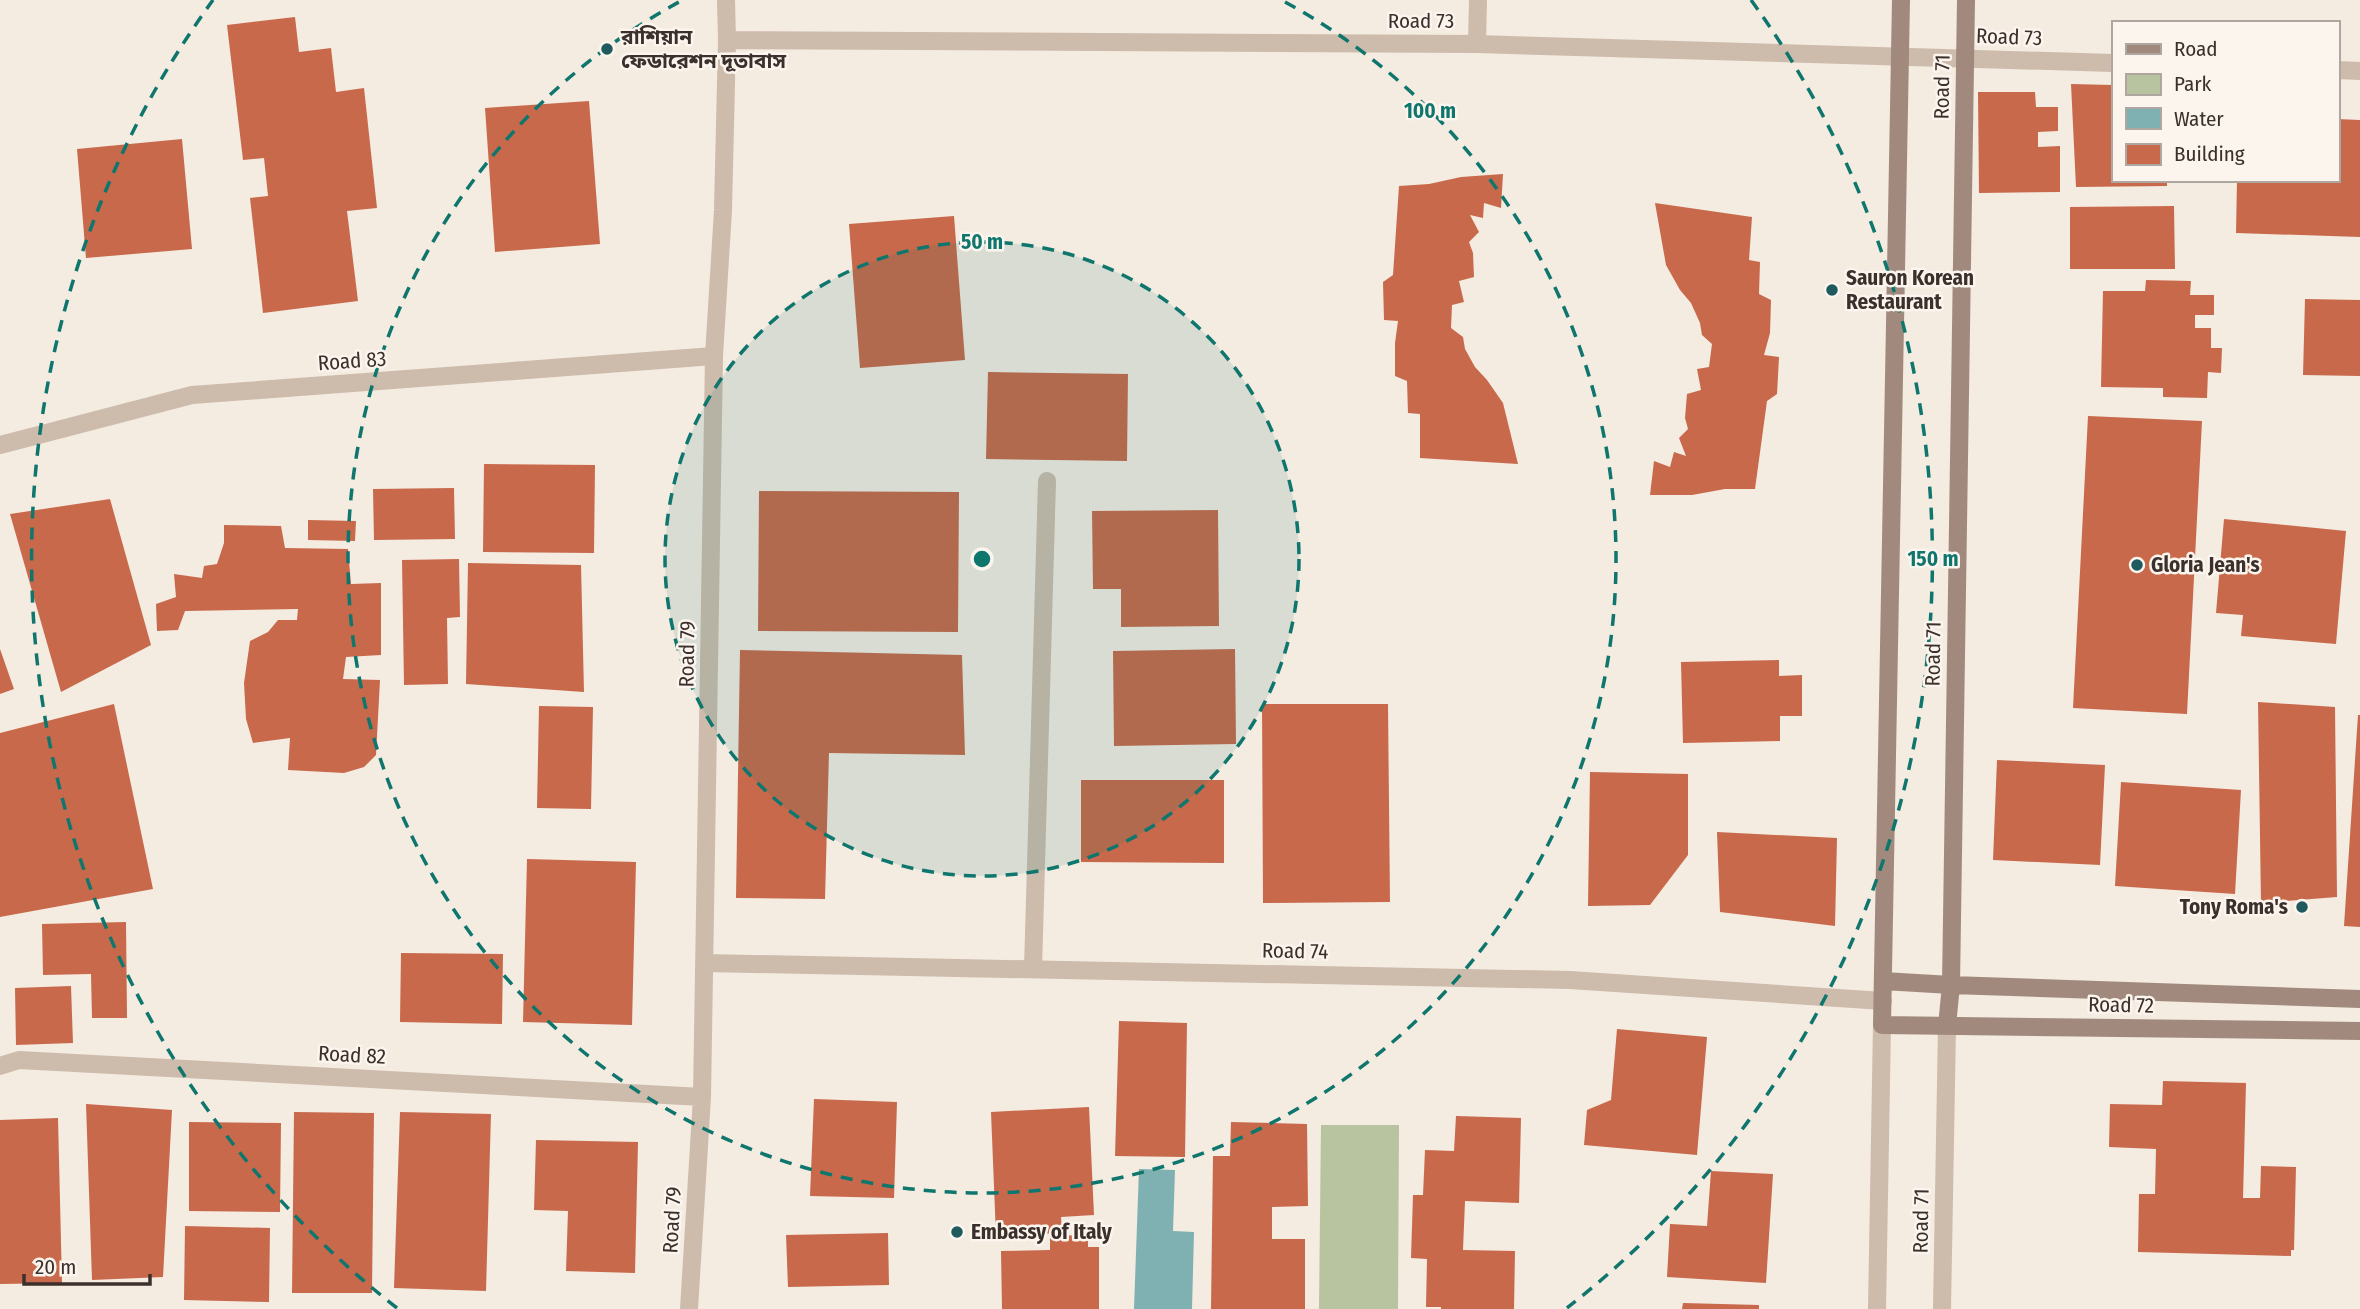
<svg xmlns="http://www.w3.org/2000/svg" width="2360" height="1309" font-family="'Fira Sans Condensed','Noto Sans Bengali',sans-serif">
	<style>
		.green { fill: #b8c4a0 }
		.water { fill: #7fb0b2 }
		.building { fill: #c8694b }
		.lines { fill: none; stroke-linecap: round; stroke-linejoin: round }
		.lane { stroke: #cdbbac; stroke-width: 18 }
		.street { stroke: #cdbbac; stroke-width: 18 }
		.secondary { stroke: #a18a7d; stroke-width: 18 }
		.ring { fill: none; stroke: #0f766e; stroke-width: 3.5; stroke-dasharray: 12 9 }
		.poi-dot { fill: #1f5a5e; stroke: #fbf5ee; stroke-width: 2.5 }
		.labels { text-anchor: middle; stroke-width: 5; stroke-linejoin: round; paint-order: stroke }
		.street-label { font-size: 21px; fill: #3b302b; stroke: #fbf5ee }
		.poi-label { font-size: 21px; font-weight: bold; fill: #3b302b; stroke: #fbf5ee; text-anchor: start }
		.centre { fill: #0f766e; stroke: #fbf5ee; stroke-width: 3.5 }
		.ring-label { font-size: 21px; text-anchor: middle; font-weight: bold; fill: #0f766e; stroke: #fbf5ee; stroke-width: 5; stroke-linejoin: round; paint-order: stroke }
	</style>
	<rect width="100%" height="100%" fill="#f4ebe1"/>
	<path class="green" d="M1321 1125H1399L1398 1309H1319Z"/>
	<path class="water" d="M1139 1169 1175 1170 1173 1231 1194 1232 1192 1309H1134Z"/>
	<path class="building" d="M295 17 299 52 331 48 336 92 364 88 377 208 347 211 358 301 263 313 250 198 268 196 264 158 243 160 227 25Z
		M2071 84 2113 85V180H2167V186L2076 187Z
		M1978 92H2035L2036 107H2058V131L2038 132V147L2060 146V192L1979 193Z
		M589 101 600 244 495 252 485 108Z
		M2337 119 2360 120V237L2236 233 2237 180H2337Z
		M182 139 192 249 86 258 77 149Z
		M1503 174 1501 208 1484 203 1483 218 1470 215 1479 232 1469 242 1473 253 1474 277 1459 281 1464 302 1452 305 1451 328 1463 337 1465 349 1475 367 1487 380 1503 403 1518 464 1420 458V414L1408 413 1407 381 1395 376V343L1398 321 1384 320 1383 282 1393 275 1399 186 1429 184 1461 177Z
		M1655 203 1752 217 1749 260 1760 262 1759 294 1771 300 1770 333 1764 355 1779 357 1777 394 1767 401 1755 489H1725L1692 495H1650L1654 461 1670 467 1674 452 1686 456 1679 438 1688 429 1685 418 1687 394 1701 390 1697 369 1709 367 1712 344 1702 335 1700 323 1691 303 1680 290 1666 265Z
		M2174 206 2175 269H2070V207Z
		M954 216 965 360 860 368 849 224Z
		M2146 280 2191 281 2190 295H2214V315H2195V328H2211V348H2222L2221 373 2208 372 2207 398 2163 397V388L2101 387 2103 291H2145Z
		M2305 299 2360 300V376L2303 375Z
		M988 372 1128 374 1127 461 986 459Z
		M2088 416 2202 421 2187 714 2073 708Z
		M484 464 595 465 594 553 483 552Z
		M454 488 455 539 374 540 373 489Z
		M759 491 959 492 958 632 758 631Z
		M110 499 151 645 61 692 10 514Z
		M1218 510 1219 626 1121 627V589H1093L1092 511Z
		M2224 519 2346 531 2336 644 2241 636 2243 615 2216 613Z
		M308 520 356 521 355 541 308 540Z
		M224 525 281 526 285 548 348 549 351 584 381 583V655L346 657 343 679 380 680 376 755 364 767 344 773 288 770 290 738 253 743 246 719 244 683 250 641 268 632 278 620H297L298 609 185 611 178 630 157 631 156 604 176 597 174 574 202 578 204 566 217 564 224 543Z
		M459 559 460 617 447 618 448 684 404 685 402 560Z
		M468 563 581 565 584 692 466 684Z
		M0 649 14 689 0 694Z
		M1235 649 1236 744 1114 746 1113 651Z
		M740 650 962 655 965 755 829 753 825 899 736 898Z
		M1779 660V676L1802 675V716H1780V741L1683 743 1681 662Z
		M2258 702 2335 707 2337 897 2261 903Z
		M114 704 153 889 0 917V733Z
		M1262 704H1388L1390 902 1263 903Z
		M539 706 593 707 591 809 537 808Z
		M2358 715H2360V927L2344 926Z
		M1997 760 2105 765 2100 865 1993 860Z
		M1590 772 1688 774V855L1650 905 1588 906Z
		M1081 780H1224V863L1081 862Z
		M2121 782 2241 790 2235 894 2115 886Z
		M1717 832 1837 838 1835 926 1720 912Z
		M527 859 636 862 632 1025 523 1022Z
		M126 922 127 1018H92L91 974 43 975 42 924Z
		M401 953 503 954 502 1024 400 1022Z
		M71 986 73 1043 16 1045 15 988Z
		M1119 1021 1187 1023 1185 1157 1115 1156Z
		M1617 1029 1707 1037 1697 1155 1584 1145 1587 1110 1611 1100Z
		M2163 1081 2246 1083 2243 1198H2260L2261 1166 2296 1167 2294 1250H2291V1256L2138 1252 2139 1194H2155L2156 1149 2109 1147 2110 1104 2162 1105Z
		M814 1099 897 1102 894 1198 810 1196Z
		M86 1104 172 1110 163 1277 92 1280Z
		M1089 1107 1094 1215 1061 1217 1062 1233 996 1236 991 1112Z
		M294 1112 374 1113 372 1293H292Z
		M400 1112 491 1114 486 1291 394 1288Z
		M1456 1116 1521 1118 1519 1203 1465 1201 1463 1250 1515 1251 1514 1309H1441V1307H1426L1427 1259 1411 1258 1413 1195H1423L1425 1150 1454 1151Z
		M58 1118 62 1283 0 1284V1120Z
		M189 1122 281 1123 280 1212 189 1211Z
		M1231 1122 1307 1124 1308 1206 1272 1207V1239H1305V1309H1211L1213 1156H1230Z
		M536 1140 638 1142 635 1273 566 1271 568 1211 534 1210Z
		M1711 1171 1773 1174 1766 1283 1667 1277 1670 1224 1707 1226Z
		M185 1226 270 1228 269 1302 184 1300Z
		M888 1233 889 1285 788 1287 786 1235Z
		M1088 1235V1247H1099V1309H1002L1001 1251 1050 1250V1236Z
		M1683 1303 1759 1305V1309H1682Z"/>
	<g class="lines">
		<path class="lane" d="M1477 44 1478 0
			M1033 969 1047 481"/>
		<path class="street" d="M727 40 1477 44 2113 63
			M2337 70 2360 71
			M0 445 192 395 714 356
			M705 963 1570 980 1883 1001
			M0 1066 19 1060 702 1097
			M689 1309 702 1097 714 356 723 210 727 40 726 0
			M1877 1309 1882 1025
			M1942 1309 1947 1026"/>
		<path class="secondary" d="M1901 0 1882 1025 2360 1031
			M1883 981 1951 985 2360 999
			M1947 1026 1951 985 1966 0"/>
	</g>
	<circle cx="982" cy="559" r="317" fill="#0f766e" fill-opacity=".12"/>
	<g class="ring">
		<circle cx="982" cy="559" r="317"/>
		<path d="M1285 2A634 634 0 1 1 679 2"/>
		<path d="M397 1308A951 951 0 0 1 213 0M1751 0A951 951 0 0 1 1567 1308"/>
	</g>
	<g class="poi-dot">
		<circle cx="607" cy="49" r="7"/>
		<circle cx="1832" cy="290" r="7"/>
		<circle cx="2137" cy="565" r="7"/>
		<circle cx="2302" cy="907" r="7"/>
		<circle cx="957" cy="1232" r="7"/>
	</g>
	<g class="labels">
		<g class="street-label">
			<text x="1421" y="28">Road 73</text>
			<text transform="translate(2009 37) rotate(2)" y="7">Road 73</text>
			<text transform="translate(1942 87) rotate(-89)" y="7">Road 71</text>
			<text transform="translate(352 361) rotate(-4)" y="7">Road 83</text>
			<text transform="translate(687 654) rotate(-89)" y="7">Road 79</text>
			<text transform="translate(1933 654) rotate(-89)" y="7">Road 71</text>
			<text transform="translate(1295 951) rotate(1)" y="7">Road 74</text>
			<text transform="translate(2121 1005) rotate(1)" y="7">Road 72</text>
			<text transform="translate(352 1055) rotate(3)" y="7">Road 82</text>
			<text transform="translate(672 1220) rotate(-87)" y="7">Road 79</text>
			<text transform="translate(1921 1221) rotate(-89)" y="7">Road 71</text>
		</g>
		<g class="poi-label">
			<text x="621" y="44">রাশিয়ান<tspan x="621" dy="24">ফেডারেশন দূতাবাস</tspan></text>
			<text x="1846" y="285">Sauron Korean<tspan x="1846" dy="24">Restaurant</tspan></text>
			<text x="2151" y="572">Gloria Jean's</text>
			<text x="2288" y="914" text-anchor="end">Tony Roma's</text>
			<text x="971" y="1239">Embassy of Italy</text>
		</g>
	</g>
	<circle cx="982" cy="559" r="10" class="centre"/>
	<g class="ring-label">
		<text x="1430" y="118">100 m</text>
		<text x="982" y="249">50 m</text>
		<text x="1933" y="566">150 m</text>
	</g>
	<rect x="2112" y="21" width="228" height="161" fill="#fbf5ee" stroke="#aea6a0" stroke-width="2"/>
	<rect x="2126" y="44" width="35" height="10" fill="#a18a7d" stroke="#aea6a0" stroke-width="2"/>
	<text x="2174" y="56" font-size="21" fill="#3b302b">Road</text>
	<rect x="2126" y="74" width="35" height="21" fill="#b8c4a0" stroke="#aea6a0" stroke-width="2"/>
	<text x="2174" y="91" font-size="21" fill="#3b302b">Park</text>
	<rect x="2126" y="108" width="35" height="21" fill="#7fb0b2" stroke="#aea6a0" stroke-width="2"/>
	<text x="2174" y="126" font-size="21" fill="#3b302b">Water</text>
	<rect x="2126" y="144" width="35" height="21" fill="#c8694b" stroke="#aea6a0" stroke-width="2"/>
	<text x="2174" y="161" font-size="21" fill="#3b302b">Building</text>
	<path d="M24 1274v10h126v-10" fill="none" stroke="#3b302b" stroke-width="3.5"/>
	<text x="35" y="1274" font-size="21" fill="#3b302b" stroke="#fbf5ee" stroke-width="5" paint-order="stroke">20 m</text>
</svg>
